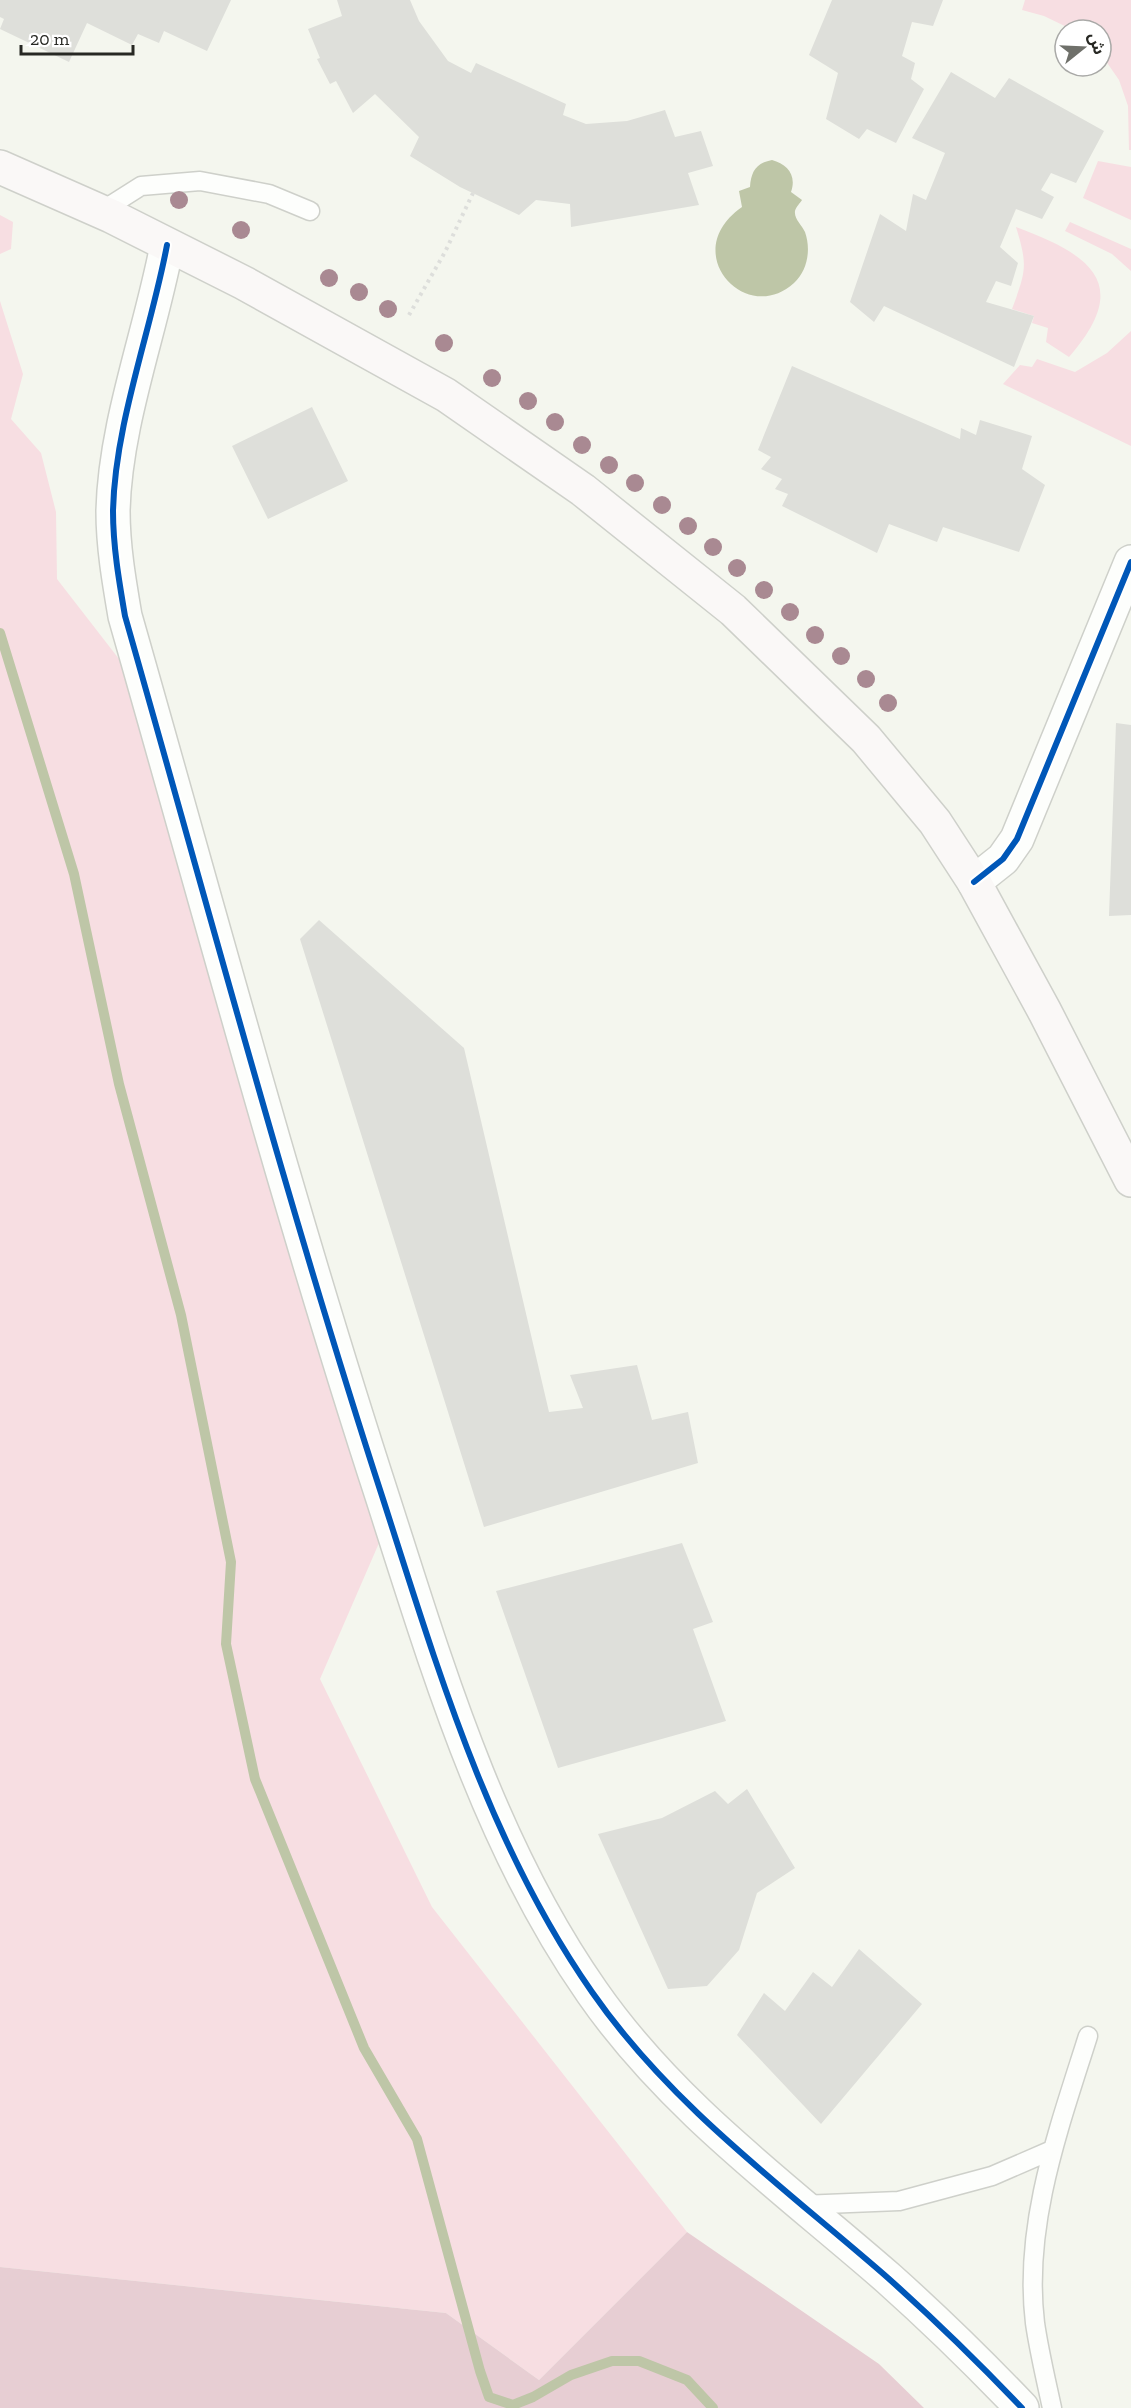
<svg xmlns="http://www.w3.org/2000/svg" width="1131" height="2408" font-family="'Zilla Slab','Noto Sans Arabic',serif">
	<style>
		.green { fill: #f7dee2 }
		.forest { fill: #e7ced3 }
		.water { fill: #bec6a7 }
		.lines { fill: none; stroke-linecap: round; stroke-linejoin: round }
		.stream { stroke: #bec6a7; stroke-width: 10 }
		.building { fill: #dedfda }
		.service-casing { stroke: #ced0ca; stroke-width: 21 }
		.minor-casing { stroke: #ced0ca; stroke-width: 36 }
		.secondary-casing { stroke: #ced0ca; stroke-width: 36 }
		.path { stroke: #dddedb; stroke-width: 4; stroke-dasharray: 3 4.5; stroke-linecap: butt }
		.service { stroke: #fdfefc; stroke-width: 18 }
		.minor { stroke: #fdfefc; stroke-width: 33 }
		.secondary { stroke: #faf8f7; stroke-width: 33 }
		.cycleway-casing { stroke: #fff; stroke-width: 10 }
		.cycleway { stroke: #0057b8; stroke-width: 6 }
		.tree { fill: #a98992 }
	</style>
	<rect width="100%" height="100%" fill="#f4f6ee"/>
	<path class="green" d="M1025 0H1131V150H1129L1128 106 1119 80 1101 54V30H1073L1044 16 1022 10Z
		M1098 161 1131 167V220L1083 198Z
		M0 215 13 222 11 249 0 254Z
		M1070 222 1131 249V271L1112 254 1065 231Z
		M1016 227C1095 256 1131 286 1069 357L1046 342 1048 328 1032 323 1034 316 1012 309C1026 271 1028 266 1016 227Z
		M0 301 23 374 11 419 41 453 56 512 57 579 119 659 379 1543 320 1679 432 1907 687 2232 539 2380 446 2313 0 2267Z
		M1131 331V446L1003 384 1020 365 1032 367 1037 359 1075 372 1107 353Z"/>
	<path class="forest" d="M687 2232 879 2364 924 2408H0V2267L446 2313 539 2380Z"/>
	<path class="water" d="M772 160C787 164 797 175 791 192L802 200C800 203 796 207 795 211 794 219 802 225 805 232 811 249 808 270 794 283 746 327 677 252 742 207L739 191 750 187C751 172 756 163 772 160Z"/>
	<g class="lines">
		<path class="stream" d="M0 633 74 874 119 1084 181 1315 231 1562 226 1644 255 1779 364 2048 417 2139 480 2371 489 2397 513 2405 533 2397 571 2375 612 2361H639L687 2380 713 2408"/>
	</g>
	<path class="building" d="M0 0H231L207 51 164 31 159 43 138 34 132 45 87 23 69 62 0 29 4 19 0 17Z
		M337 0H410L419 21 448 61 471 73 476 63 566 104 563 115 586 124 627 121 665 110 675 137 701 131 713 166 688 173 699 205 571 227 570 204 536 200 519 215 460 187 410 156 419 137 375 94 353 113 336 81 330 84 317 59 320 58 308 29 342 16Z
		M832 0H943L933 26 912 22 902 56 915 63 911 79 924 89 896 143 867 129 859 139 826 119 838 73 809 55Z
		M951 72 995 98 1009 78 1104 131 1076 183 1051 173 1041 190 1054 197 1042 219 1016 209 1000 247 1018 263 1011 286 996 281 986 302 1034 316 1014 367 884 306 874 322 850 302 880 214 906 231 913 194 926 200 945 153 912 138Z
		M792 366 960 439 961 428 976 435 980 420 1032 436 1022 469 1045 485 1019 552 943 527 937 542 889 524 877 553 782 506 788 494 775 489 782 479 761 469 771 457 758 450Z
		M312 407 348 481 268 519 232 446Z
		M1116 723 1131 725V915L1109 916Z
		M319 920 464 1048 549 1412 583 1408 570 1375 637 1365 652 1420 688 1412 698 1463 484 1527 300 939Z
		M682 1543 713 1622 693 1629 726 1721 558 1768 496 1591Z
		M747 1789 795 1868 757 1893 739 1950 707 1986 668 1989 598 1834 662 1818 715 1791 728 1804Z
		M859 1949 922 2004 821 2124 737 2035 764 1993 785 2011 813 1972 832 1987Z"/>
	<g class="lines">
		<g class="service-casing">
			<path id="service" d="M100 212 141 186 200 181 269 194 310 211
				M801 2205 899 2201 992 2176 1052 2150
				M1052 2408C1046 2380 1039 2351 1035 2323 1023 2225 1059 2128 1088 2036"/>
		</g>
		<g class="minor-casing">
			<path id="minor" d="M167 245C151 331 115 423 113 511 113 546 119 581 125 616 209 910 288 1207 383 1499 437 1667 489 1845 592 1992 671 2106 785 2188 888 2278 935 2320 979 2363 1022 2408
				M974 882 1003 859 1017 839 1131 562"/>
		</g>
		<g class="secondary-casing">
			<path id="secondary" d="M0 167 111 216 244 283 446 395 583 490 733 610 866 739 935 822 974 882 1045 1012 1131 1180"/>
		</g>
		<path class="path" d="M409 315 445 252 473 193"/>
		<use href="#service" class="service"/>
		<use href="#minor" class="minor"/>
		<use href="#secondary" class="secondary"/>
		<g class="cycleway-casing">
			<path id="cycleway" d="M167 245C151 331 115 423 113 511 113 546 119 581 125 616 209 910 288 1207 383 1499 437 1667 489 1845 592 1992 671 2106 785 2188 888 2278 935 2320 979 2363 1022 2408
				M974 882 1003 859 1017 839 1131 562"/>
		</g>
		<use href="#cycleway" class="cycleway"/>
	</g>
	<g class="tree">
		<circle cx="179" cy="200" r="9"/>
		<circle cx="241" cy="230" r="9"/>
		<circle cx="329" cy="278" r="9"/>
		<circle cx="359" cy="292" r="9"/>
		<circle cx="388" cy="309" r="9"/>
		<circle cx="444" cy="343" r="9"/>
		<circle cx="492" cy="378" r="9"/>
		<circle cx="528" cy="401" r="9"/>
		<circle cx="555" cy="422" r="9"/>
		<circle cx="582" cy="445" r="9"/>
		<circle cx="609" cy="465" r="9"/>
		<circle cx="635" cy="483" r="9"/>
		<circle cx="662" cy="505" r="9"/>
		<circle cx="688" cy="526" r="9"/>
		<circle cx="713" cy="547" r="9"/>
		<circle cx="737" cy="568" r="9"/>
		<circle cx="764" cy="590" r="9"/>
		<circle cx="790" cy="612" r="9"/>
		<circle cx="815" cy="635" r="9"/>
		<circle cx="841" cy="656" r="9"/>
		<circle cx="866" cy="679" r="9"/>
		<circle cx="888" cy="703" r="9"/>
	</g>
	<g transform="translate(1083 48) rotate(72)"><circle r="28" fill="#ffffff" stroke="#a9a9a7" stroke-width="1.5"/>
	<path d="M0-4.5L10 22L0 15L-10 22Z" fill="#6f706a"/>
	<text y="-9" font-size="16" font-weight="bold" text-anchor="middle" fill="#272823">ش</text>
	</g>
	<path d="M21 45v9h112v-9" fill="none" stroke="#272823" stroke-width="3"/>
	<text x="30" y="45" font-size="18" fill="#272823" stroke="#ffffff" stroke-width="4.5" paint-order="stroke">20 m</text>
</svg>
